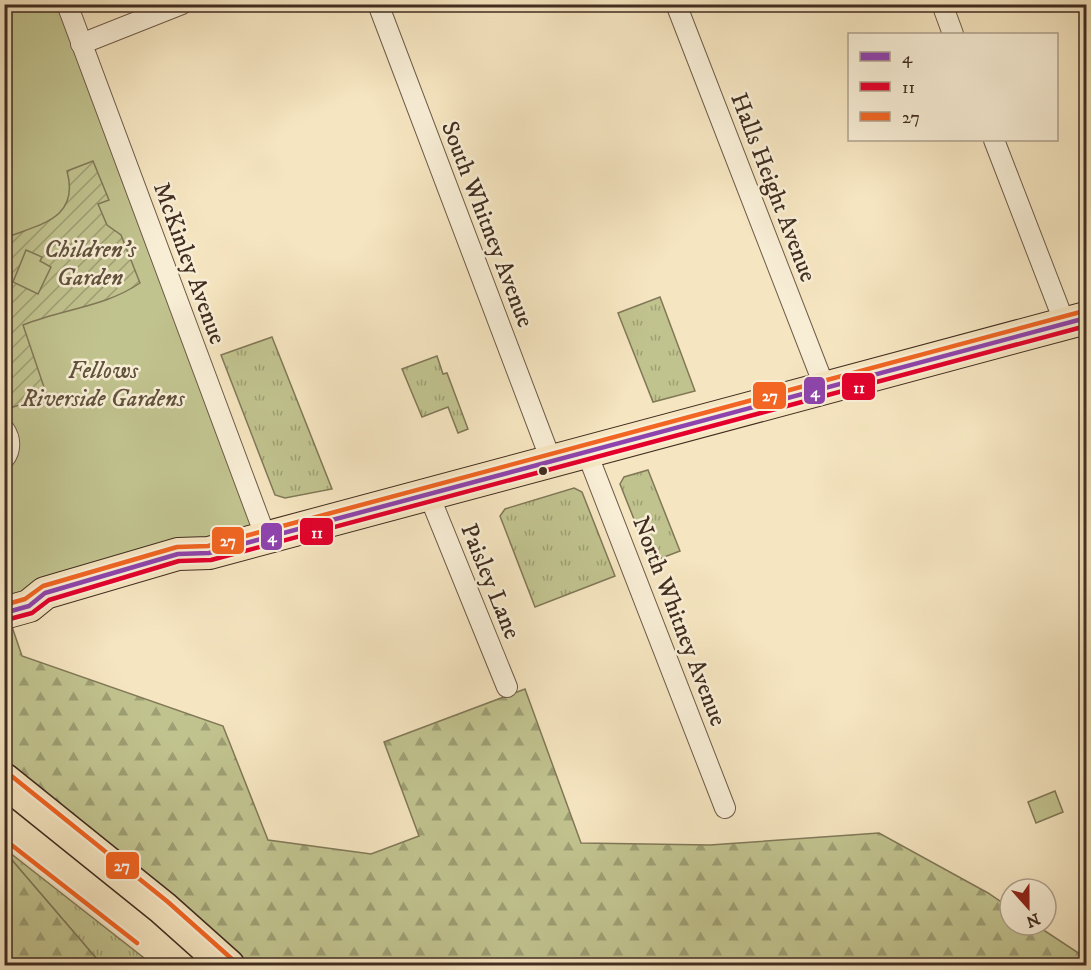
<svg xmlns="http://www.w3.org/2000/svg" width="1091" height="970" font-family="'IM FELL DW Pica',serif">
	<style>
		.grass { fill: url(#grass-tufts); stroke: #817858; stroke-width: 1.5 }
		.forest { fill: url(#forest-firs); stroke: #817858; stroke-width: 1.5 }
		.park { fill: #c1c38f; stroke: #817858; stroke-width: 1.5 }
		.garden { fill: url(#garden-furrows); stroke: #817858; stroke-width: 1.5; fill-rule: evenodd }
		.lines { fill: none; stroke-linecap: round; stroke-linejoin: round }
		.minor-casing { stroke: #6e5b48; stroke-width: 22 }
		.primary-casing { stroke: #412d20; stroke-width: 34 }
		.motorway-casing { stroke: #412d20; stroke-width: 36 }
		.minor { stroke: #f8eed6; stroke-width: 20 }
		.primary { stroke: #f5e5c0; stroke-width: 32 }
		.motorway { stroke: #f5e5c0; stroke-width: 33 }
		.bus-1-casing { stroke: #f8eed6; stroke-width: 9 }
		.bus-2-casing { stroke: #f8eed6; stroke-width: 9 }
		.bus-3-casing { stroke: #f8eed6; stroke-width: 9 }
		.bus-1 { stroke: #8e44ad; stroke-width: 4.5 }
		.bus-2 { stroke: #e4002b; stroke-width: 4.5 }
		.bus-3 { stroke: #f26522; stroke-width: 4.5 }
		.bus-dot { fill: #412d20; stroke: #f8eed6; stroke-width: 2 }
		.labels { text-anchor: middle; stroke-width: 5; stroke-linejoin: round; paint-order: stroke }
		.street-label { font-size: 24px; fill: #412d20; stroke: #f8eed6 }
		.park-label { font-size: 24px; font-style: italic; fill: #61523c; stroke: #f8eed6 }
		.line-badge { stroke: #f8eed6; stroke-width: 2 }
		.badge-label { font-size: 16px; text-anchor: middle; font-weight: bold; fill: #fff }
	</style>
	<defs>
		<pattern id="grass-tufts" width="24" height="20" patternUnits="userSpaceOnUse" patternTransform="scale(1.5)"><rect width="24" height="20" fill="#c1c38f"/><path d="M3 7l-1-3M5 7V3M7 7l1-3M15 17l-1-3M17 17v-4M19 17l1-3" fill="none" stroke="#9e9f74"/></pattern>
		<pattern id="forest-firs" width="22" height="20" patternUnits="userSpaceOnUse" patternTransform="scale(1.5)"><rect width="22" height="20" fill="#c1c38f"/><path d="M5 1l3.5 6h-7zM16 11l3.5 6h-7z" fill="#9e9f74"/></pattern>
		<pattern id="garden-furrows" width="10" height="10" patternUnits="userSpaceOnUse" patternTransform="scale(1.5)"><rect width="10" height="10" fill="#c1c38f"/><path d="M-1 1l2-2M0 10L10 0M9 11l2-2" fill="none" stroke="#9e9f74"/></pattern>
	</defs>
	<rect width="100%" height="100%" fill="#f5e5c0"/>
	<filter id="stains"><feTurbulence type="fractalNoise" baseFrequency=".00333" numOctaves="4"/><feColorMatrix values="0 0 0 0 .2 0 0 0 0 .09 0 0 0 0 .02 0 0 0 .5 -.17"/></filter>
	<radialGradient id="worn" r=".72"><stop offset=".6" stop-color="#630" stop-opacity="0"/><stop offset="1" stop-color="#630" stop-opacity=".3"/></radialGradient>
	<path class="grass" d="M660 297 695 391 653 402 618 313Z
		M272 337 332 489 285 498 275 495 221 355Z
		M437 356 443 374 447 373 468 429 458 433 448 407 422 417 402 369Z
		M648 470 680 551 651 562 620 484 624 477Z
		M574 488 582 492 615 576 535 607 500 516 505 509Z
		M5 849 153 965H102L5 852Z"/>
	<path class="forest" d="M4 502 7 612 22 656 223 726 268 840 371 854 419 836 384 742 525 689 581 843 710 845 879 833 988 893 1010 908V925H1036L1086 958V965H228L5 780Z
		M5 852 102 965H5Z"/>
	<path class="park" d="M4 5H67L266 538 4 613Z
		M1055 791 1063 812 1036 823 1028 802Z"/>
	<path class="garden" d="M93 161 109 200 98 204 107 225 121 235 140 283C105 307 62 309 23 325L47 396 7 409 4 400 5 238C40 224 80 219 67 171ZM26 250 42 257 40 261 51 267 38 294 13 282Z"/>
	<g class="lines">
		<g class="minor-casing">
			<path id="minor" d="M67 4 266 538
				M378 4 552 463
				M676 4 825 388
				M942 4 953 34
				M81 44 182 4
				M994 140 1065 324
				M4 429C11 439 11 450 4 459
				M587 453 725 808
				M429 495 507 687"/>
		</g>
		<g class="primary-casing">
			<path id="primary" d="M4 613 29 606 45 593 178 554 209 553 1086 318"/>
		</g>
		<g class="motorway-casing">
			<path id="motorway" d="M4 780 163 908 228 966"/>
		</g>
		<use href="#minor" class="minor"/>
		<use href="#primary" class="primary"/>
		<use href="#motorway" class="motorway"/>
		<g class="bus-1-casing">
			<path id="bus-1" d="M4 613 29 606 45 593 178 554 209 553 1086 318"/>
		</g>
		<g class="bus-2-casing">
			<path id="bus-2" d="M6 620 32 613 49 600 179 561 211 560 1086 326"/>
		</g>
		<g class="bus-3-casing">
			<path id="bus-3" d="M4 605 25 599 43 586 177 547 208 546 1084 311
				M9 774 168 902 233 960
				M9 843 137 943"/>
		</g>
		<use href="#bus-1" class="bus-1"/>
		<use href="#bus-2" class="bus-2"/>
		<use href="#bus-3" class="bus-3"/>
	</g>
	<circle class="bus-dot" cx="543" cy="471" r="5"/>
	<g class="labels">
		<g class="street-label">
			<text transform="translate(774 187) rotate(69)" y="8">Halls Height Avenue</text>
			<text transform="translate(488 224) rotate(69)" y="8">South Whitney Avenue</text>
			<text transform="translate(190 263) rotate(70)" y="8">McKinley Avenue</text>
			<text transform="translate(491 581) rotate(68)" y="8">Paisley Lane</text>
			<text transform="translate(680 621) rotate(69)" y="8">North Whitney Avenue</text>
		</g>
		<g class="park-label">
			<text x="90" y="257">Children's<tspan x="90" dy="28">Garden</tspan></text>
			<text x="103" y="378">Fellows<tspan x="103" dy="28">Riverside Gardens</tspan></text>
		</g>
	</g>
	<g class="line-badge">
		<rect x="841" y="372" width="35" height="29" rx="6" fill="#e4002b"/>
		<rect x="803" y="376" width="23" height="29" rx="6" fill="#8e44ad"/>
		<rect x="752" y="381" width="35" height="29" rx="6" fill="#f26522"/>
		<rect x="299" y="517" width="35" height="29" rx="6" fill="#e4002b"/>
		<rect x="260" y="522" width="23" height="29" rx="6" fill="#8e44ad"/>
		<rect x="211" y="526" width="34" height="29" rx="6" fill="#f26522"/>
		<rect x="105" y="851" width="35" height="29" rx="6" fill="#f26522"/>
	</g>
	<g class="badge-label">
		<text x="859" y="393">11</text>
		<text x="815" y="397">4</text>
		<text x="770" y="401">27</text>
		<text x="317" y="538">11</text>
		<text x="272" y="542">4</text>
		<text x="228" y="546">27</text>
		<text x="122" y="871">27</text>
	</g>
	<rect width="1091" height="970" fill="none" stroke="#f5e5c0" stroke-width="24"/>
	<rect x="6" y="6" width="1079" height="958" fill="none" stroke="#412d20" stroke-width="3"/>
	<rect x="12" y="12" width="1067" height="946" fill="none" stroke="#412d20" stroke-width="1.5"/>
	<rect x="848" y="33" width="210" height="108" fill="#f8eed6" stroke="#afa18d" stroke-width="1.5"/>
	<rect x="860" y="52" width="30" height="9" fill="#8e44ad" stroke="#afa18d" stroke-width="1.5"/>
	<text x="902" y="63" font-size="18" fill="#412d20">4</text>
	<rect x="860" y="82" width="30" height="9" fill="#e4002b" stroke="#afa18d" stroke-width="1.5"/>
	<text x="902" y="93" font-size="18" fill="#412d20">11</text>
	<rect x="860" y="112" width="30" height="9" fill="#f26522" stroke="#afa18d" stroke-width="1.5"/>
	<text x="902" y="123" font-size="18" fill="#412d20">27</text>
	<g transform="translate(1028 907) rotate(159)"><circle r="28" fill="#f8eed6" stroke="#afa18d" stroke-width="1.5"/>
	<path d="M0-4.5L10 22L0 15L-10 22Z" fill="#8f2418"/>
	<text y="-9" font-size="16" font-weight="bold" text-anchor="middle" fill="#412d20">N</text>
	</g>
	<rect width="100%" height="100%" filter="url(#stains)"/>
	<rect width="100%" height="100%" fill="url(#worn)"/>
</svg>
